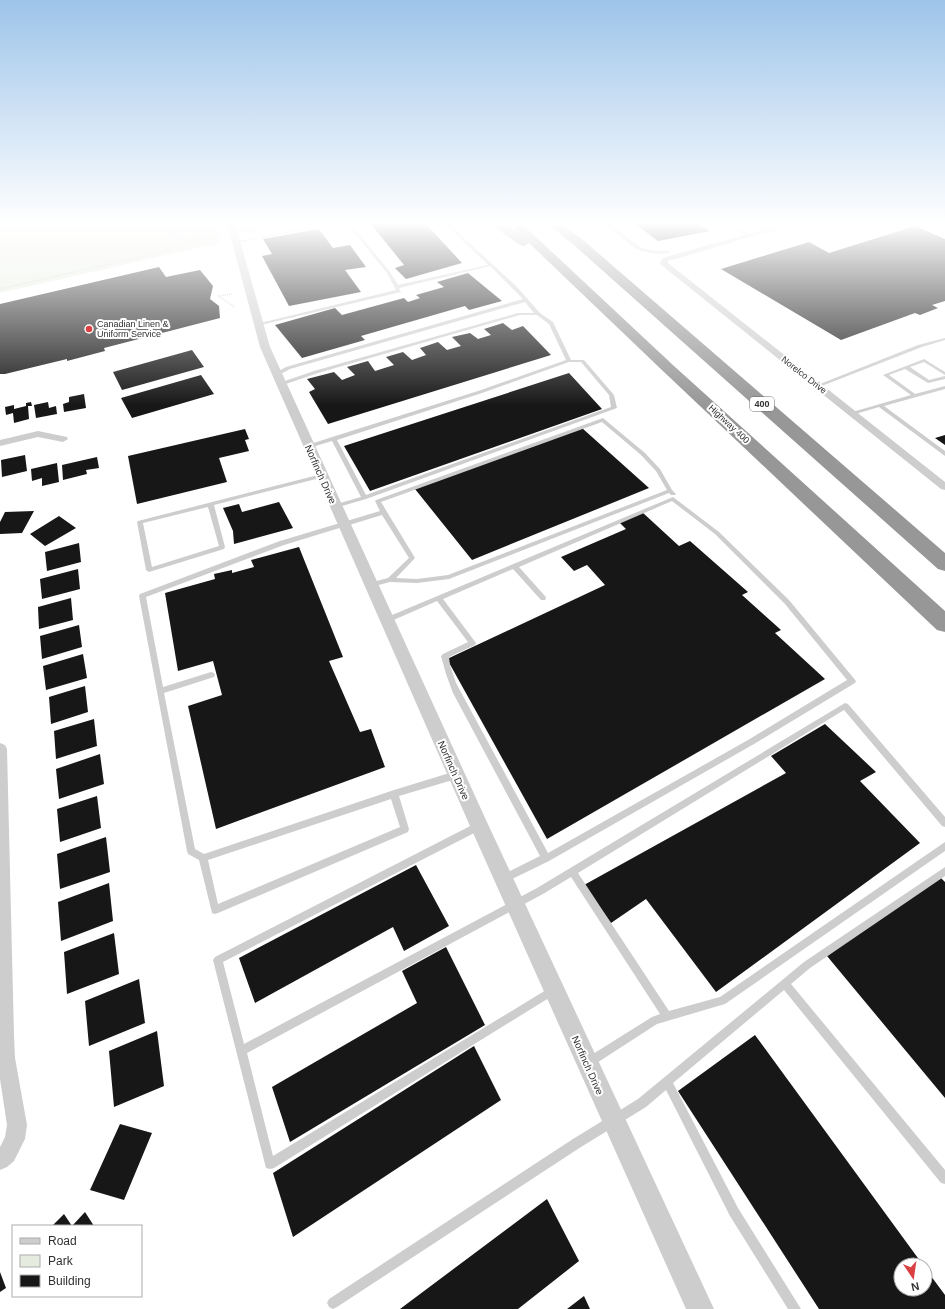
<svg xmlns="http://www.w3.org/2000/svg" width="945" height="1309" font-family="Arial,sans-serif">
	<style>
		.green { fill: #e5ecdf }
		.building { fill: #171717 }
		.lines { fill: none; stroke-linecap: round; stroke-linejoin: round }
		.path { stroke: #cdcdcd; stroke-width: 1.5; stroke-dasharray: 1 1; stroke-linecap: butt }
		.service { fill: #cdcdcd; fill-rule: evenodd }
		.minor { fill: #cdcdcd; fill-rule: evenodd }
		.tertiary { fill: #cdcdcd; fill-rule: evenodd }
		.motorway { fill: #979797; fill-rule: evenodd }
		.poi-dot { fill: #da3f42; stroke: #fff; stroke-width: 1.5 }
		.labels { text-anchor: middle; stroke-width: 4; stroke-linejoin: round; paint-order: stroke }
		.far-poi-label { font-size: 9px; fill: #303030; stroke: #fff; text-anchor: start }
		.far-street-label { font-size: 9px; fill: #303030; stroke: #fff }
		.shield { fill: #fff; stroke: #6e6e6e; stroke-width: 1 }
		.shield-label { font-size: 9px; font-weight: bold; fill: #303030 }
		.street-label { font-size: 10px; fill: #303030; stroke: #fff }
	</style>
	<rect width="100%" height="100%" fill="#fff"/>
	<path class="green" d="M8 223H214L219 243 0 293V224Z
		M239 223H297L241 235Z"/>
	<path class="building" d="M370 223H425L462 263 406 279 395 268 404 265Z
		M634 223H697L710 231 658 241Z
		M915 226 945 239V301L932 305 938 308 920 315 915 313 841 340 721 269 809 242 829 253Z
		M319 229 333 248 350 245 366 267 345 270 361 292 289 306 262 256 272 254 263 239Z
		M159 267 166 277 200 270 213 286 210 299 219 306 220 318 104 348 105 351 67 361V359L5 374H0V304Z
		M468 273 502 301 469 310 465 306 361 336 365 340 302 358 275 325 335 308 342 315 404 298 408 302 420 298 416 295 444 287 437 282Z
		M503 323 512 330 523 326 551 355 328 424 309 392 315 389 307 379 334 372 342 380 355 375 347 367 368 361 375 371 394 365 386 357 403 352 412 360 426 355 420 348 438 342 447 350 461 346 452 337 470 333 478 339 491 335 484 329Z
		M192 350 204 367 122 390 113 372Z
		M569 373 602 409 370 491 344 446Z
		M201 375 214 394 132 418 121 398Z
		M84 394 86 408 64 412 63 404 69 402V397Z
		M31 402 32 406H28L29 419 14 423 13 413 6 415 5 407 14 405V409L26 406V403Z
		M48 402 49 408 56 406 57 414 36 418 34 405Z
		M582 428 649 488 472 560 415 489Z
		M245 429 249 439 245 440 249 451 219 458 227 482 137 504 128 456Z
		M945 435V445L935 438Z
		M25 455 27 471 2 477 1 460Z
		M97 457 99 468 86 470 87 474 63 480 62 465Z
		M57 463 59 482 42 486V478L32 481 31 469Z
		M279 502 293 528 234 544 233 531 223 508 239 504 242 512Z
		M34 511 22 533 0 534V522L5 512Z
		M642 512 679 546 690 541 748 592 742 595 781 630 775 633 825 679 547 839 447 659 605 585 587 565 574 571 561 557 626 529 619 522Z
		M59 516 76 528 45 546 30 534Z
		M79 543 81 562 47 571 45 552Z
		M299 547 343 657 329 661 360 732 371 729 385 767 216 829 188 706 222 695 213 661 178 671 165 593 215 579 214 574 232 570V573L254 567 251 560Z
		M78 569 80 589 42 599 40 579Z
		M71 598 73 620 39 629 38 607Z
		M79 625 82 647 42 659 40 636Z
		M83 654 87 678 46 690 43 666Z
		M85 686 88 712 51 724 49 697Z
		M94 719 97 746 56 759 54 731Z
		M825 724 876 772 860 781 920 843 716 992 646 899 611 923 584 885 786 773 771 756Z
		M100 754 104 784 59 799 56 769Z
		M97 796 101 828 60 842 57 809Z
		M106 837 110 872 60 889 57 854Z
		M416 865 449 926 404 951 393 927 255 1003 239 958Z
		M939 876 945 882V1098L827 956Z
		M109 883 113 921 61 941 58 902Z
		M114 933 119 974 67 994 64 952Z
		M446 947 485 1025 290 1142 272 1087 417 1003 402 971Z
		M139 979 145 1023 89 1046 85 1001Z
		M157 1031 164 1086 114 1107 109 1051Z
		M755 1035 923 1265H901V1289H925V1268L945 1295V1309H819L678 1091Z
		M474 1046 501 1100 293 1237 273 1173Z
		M120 1124 152 1133 124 1200 90 1190Z
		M547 1199 579 1261 518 1309H400Z
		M85 1212 94 1226H72Z
		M64 1214 72 1226H52Z
		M0 1272 6 1288 0 1292Z
		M584 1296 590 1309H567Z"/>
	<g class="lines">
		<path class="path" d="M173 232 181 245
			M0 289 145 256 195 241 223 236
			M232 294 218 296 235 307"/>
		<path class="service" d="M333 223H339L236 243 234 242Z
			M346 223H350L390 272 398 285 488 265 444 223H448L516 286 540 313 553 322 571 360H584L614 395 617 408 366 499 335 508 333 507V505L361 497 332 441 309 448 307 447V445L478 391 566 360 549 324 537 315H520L318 373 283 385H279V383L314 371 518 313H534L525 302 290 369 279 375H275V373L286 367 523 299 490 266 399 288 401 292 256 326V324L396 290 387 273ZM569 362H581L609 395 611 407 366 495 337 440 482 393Z
			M605 223H609L641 248 657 251H668L670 252C664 255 646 253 639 250 633 248 611 228 605 223Z
			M716 223H720L751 235 748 236Z
			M780 223H784L787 225 784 226Z
			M945 338V340L922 347 819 387 815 386 918 345Z
			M924 359 945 372V375L924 362 910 367 929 380 945 376V379L928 383 905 369 889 375 915 394 945 386V389L884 406 945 451V456L879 407 852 415 849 413 911 395 883 375Z
			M603 418 645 453 660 469 672 490 676 494 675 495H671L669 493 449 579 417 583 390 582 371 587H369L368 585 369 583 388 578 409 558 382 515 284 545 146 597 163 687 211 672 214 673 215 675 214 677 164 693 195 849 204 854 394 790 456 771 459 773 460 775 459 777 456 779 399 796 409 829 408 832 218 913 215 914 212 913 199 860 188 854 187 851 139 596 140 594 280 541 380 511 375 501 376 500ZM602 422 641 455 656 471 667 490 448 575 417 579 396 578 415 558 381 502ZM391 799 400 827 218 904 208 860Z
			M322 474 325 476 324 477 214 505 225 547 224 549 149 572 146 570 137 522 138 521ZM208 507 219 546 152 567 143 523Z
			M673 497 719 532 789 600 856 681 855 683 754 744 549 861 506 882 503 883 500 882 499 879 500 876 540 856 453 693 446 674 441 656 443 654 468 642 437 601 389 622H385L384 620 385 618ZM672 501 715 534 785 604 847 680 748 740 548 853 456 683 450 665 449 657 475 645 476 643 443 599 513 569 541 600H545L546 598 545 596 519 567Z
			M845 703 848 704 945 817V827L942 826 844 710 578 873 669 1011 720 997 945 842V851L725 1004 657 1024 589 1068 585 1067 584 1063 585 1059 652 1017 660 1014 571 877 543 894 247 1053 273 1156 551 987 554 985 557 987 559 990 557 993 274 1168 270 1169 266 1168 213 960 215 957 476 823 479 822 482 823 483 826 482 829 223 962 244 1044 537 888Z
			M945 867V876L810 968 791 984 945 1170V1184L941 1183 784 990 673 1083 738 1208 801 1309H788L730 1216 666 1090 646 1107 581 1147 337 1307 333 1309 329 1307 327 1303 329 1299 573 1139 638 1099 804 962Z"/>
		<path class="minor" d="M787 223H797L686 256 668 261V263L945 482V490L941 489 660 264 662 258Z
			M38 431 67 437 68 439 63 442 38 437 0 446V440Z
			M0 743 5 745 7 749 14 1036 15 1058 27 1125 25 1139 14 1161 7 1167 0 1170V1147L5 1137 7 1125 0 1079Z"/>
		<path class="tertiary" d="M227 223H235L270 347 486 820 714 1309H686L470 826 260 347Z"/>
		<path class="motorway" d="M489 223H502L519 233 509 223H521L674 366 945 611V632L937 630 664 372 529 243 524 246 520 245Z
			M547 223H560L583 240 945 553V571L938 569 575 246Z"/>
	</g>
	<linearGradient id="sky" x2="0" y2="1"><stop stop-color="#9dc4e9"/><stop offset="0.55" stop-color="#fff"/><stop offset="1" stop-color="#fff" stop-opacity="0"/></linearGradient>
	<rect width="945" height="406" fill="url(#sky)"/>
	<circle class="poi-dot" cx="89" cy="329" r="4"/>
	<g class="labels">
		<g class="far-poi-label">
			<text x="97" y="327">Canadian Linen &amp;<tspan x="97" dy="10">Uniform Service</tspan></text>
		</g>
		<g class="far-street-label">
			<text transform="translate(804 375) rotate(38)" y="3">Norelco Drive</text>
			<text transform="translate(729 424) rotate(43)" y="3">Highway 400</text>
		</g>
		<rect class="shield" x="750" y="397" width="24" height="14" rx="3"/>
		<g class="shield-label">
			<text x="762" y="407">400</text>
		</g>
		<g class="street-label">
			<text transform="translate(321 474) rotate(66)" y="4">Norfinch Drive</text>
			<text transform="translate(454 770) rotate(66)" y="4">Norfinch Drive</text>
			<text transform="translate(588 1065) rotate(66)" y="4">Norfinch Drive</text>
		</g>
	</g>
	<rect x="12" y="1225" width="130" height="72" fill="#ffffff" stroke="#acacac"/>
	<rect x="20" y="1238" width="20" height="6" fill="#cdcdcd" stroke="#acacac"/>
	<text x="48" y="1245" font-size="12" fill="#303030">Road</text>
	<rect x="20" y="1255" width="20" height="12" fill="#e5ecdf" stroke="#acacac"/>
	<text x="48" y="1265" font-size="12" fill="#303030">Park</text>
	<rect x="20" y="1275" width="20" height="12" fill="#171717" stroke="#acacac"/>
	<text x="48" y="1285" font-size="12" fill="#303030">Building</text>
	<g transform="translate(913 1277) rotate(167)"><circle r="19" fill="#ffffff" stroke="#acacac"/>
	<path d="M0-3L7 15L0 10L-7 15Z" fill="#da3f42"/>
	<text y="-6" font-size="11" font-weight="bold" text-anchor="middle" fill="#303030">N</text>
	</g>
</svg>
